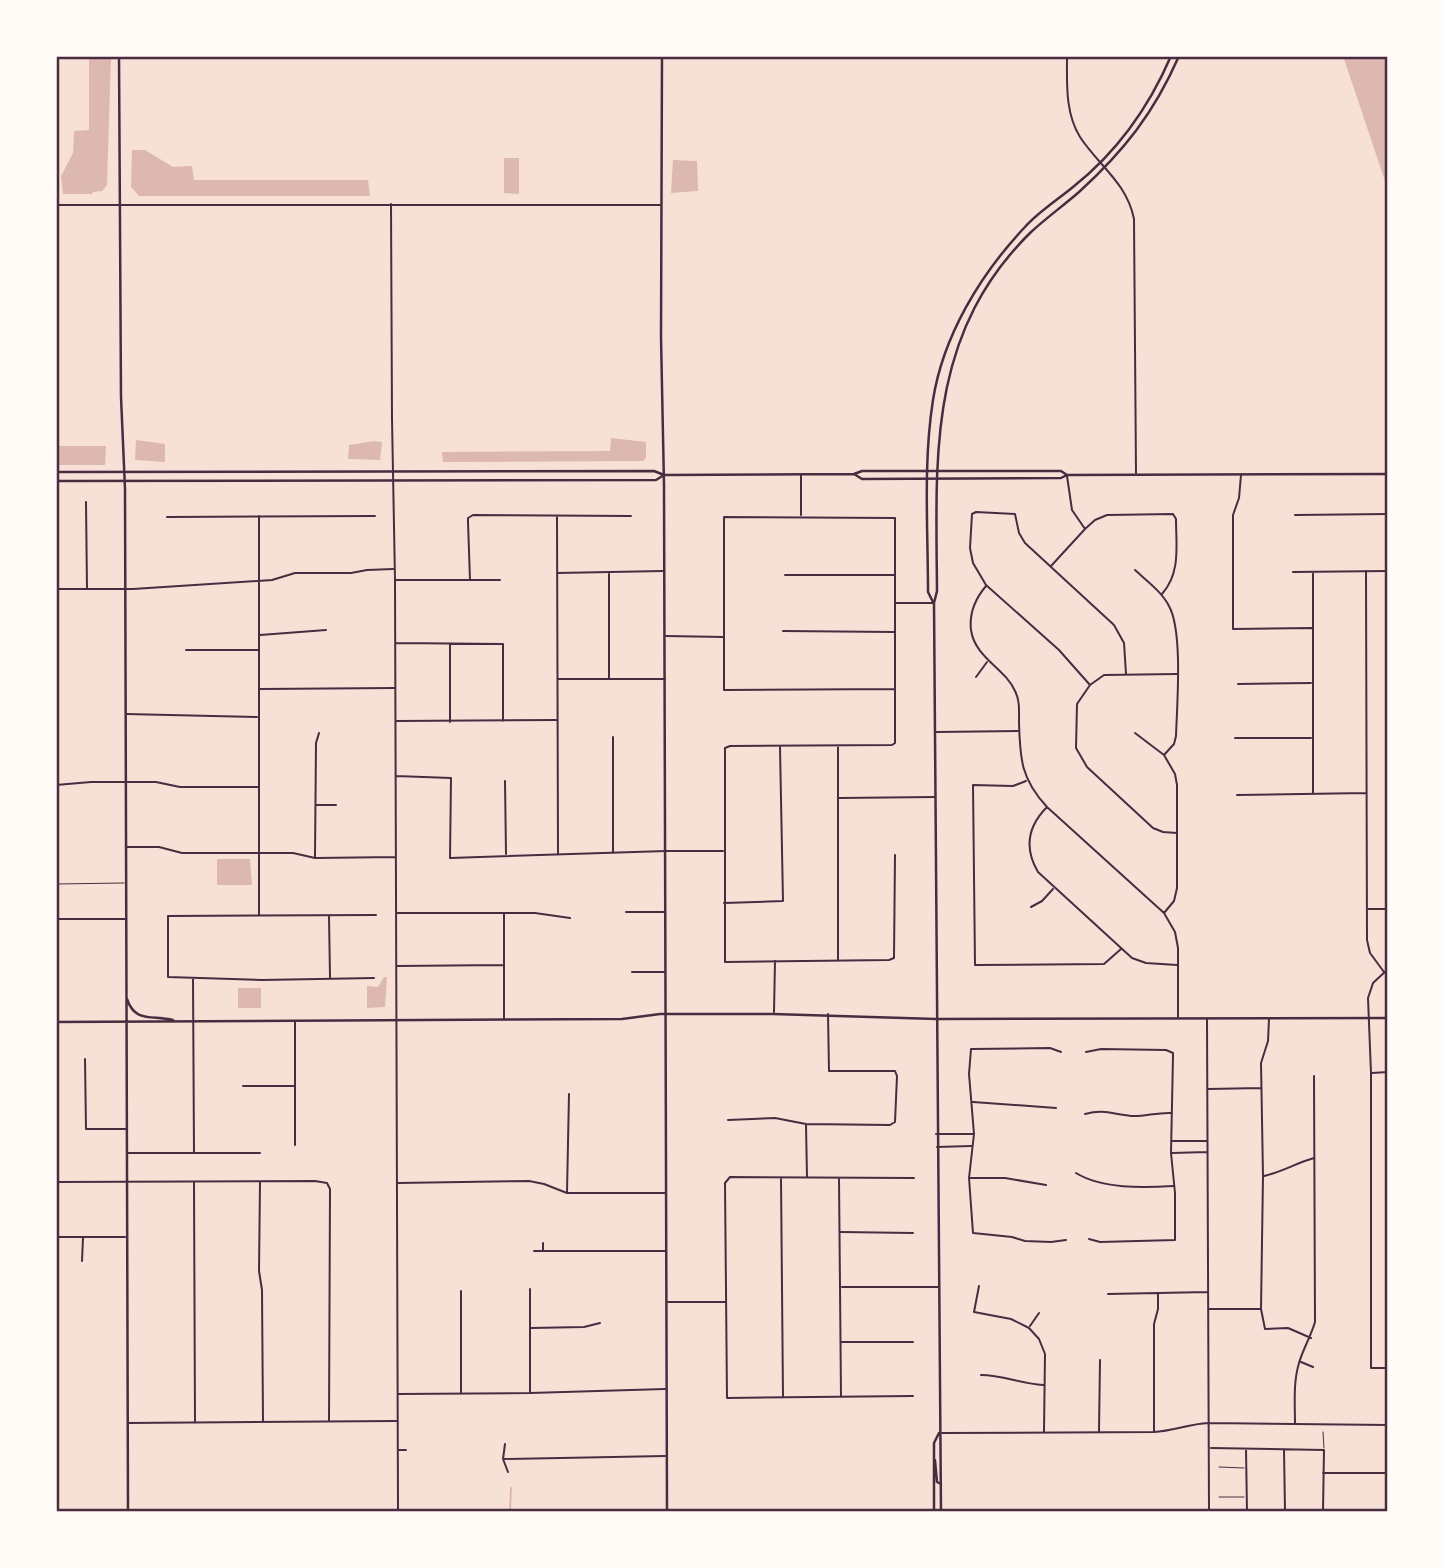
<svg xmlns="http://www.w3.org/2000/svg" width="1444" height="1568" font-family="Mulish,sans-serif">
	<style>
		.water { fill: #dcb8b0 }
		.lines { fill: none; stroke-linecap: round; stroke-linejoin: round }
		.stream { stroke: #dcb8b0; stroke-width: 2 }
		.service { stroke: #4a2c40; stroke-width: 1 }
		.minor { stroke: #4a2c40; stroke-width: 2 }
		.tertiary { stroke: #4a2c40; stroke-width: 2.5 }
		.secondary { stroke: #4a2c40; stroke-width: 2.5 }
		.primary { stroke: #4a2c40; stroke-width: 2.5 }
		.neatline { fill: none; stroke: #4a2c40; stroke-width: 2.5 }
	</style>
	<rect width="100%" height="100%" fill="#f7e1d7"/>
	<path class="water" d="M89 56H111L107 185 102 191 93 192 92 194H63L61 176 73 153 74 131 89 130Z
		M1343 56H1388V190Z
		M132 150H145L173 167 192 166 194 180H368L370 196H139L131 187Z
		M504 158H519V194L504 193Z
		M673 160 697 161 698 191 671 193Z
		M611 438 646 442V458L643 461 443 462 442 452 610 451Z
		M136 440 165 444V462L135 460Z
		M374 441 382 442 380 460 348 459 349 445Z
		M56 446H106L105 465H56Z
		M217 859H250L252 885H217Z
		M384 977H387L385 1007 367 1008V986L378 987Z
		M238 988H261V1008H238Z"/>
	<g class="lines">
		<path class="stream" d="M510 1512 511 1488"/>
		<path class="service" d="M56 884 124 883
			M1323 1432 1324 1448
			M1219 1467 1244 1468
			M1219 1497H1244"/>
		<path class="minor" d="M1067 56C1067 83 1065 113 1080 137 1099 166 1127 183 1134 219L1136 473
			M391 204 392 419 395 580 398 1512
			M56 205H660
			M801 475V515
			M1241 475 1239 498 1233 515V629L1312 628
			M1067 476 1072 510 1085 529
			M86 502 87 588
			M1295 515 1388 514
			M259 516V914
			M557 516 558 853
			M167 517 375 516
			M1051 566 1085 529 1095 520 1107 515 1173 514 1176 519C1176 545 1181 573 1162 594
			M1135 570C1147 581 1162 592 1169 606 1183 631 1177 705 1176 736L1174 744 1164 755 1135 733
			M1366 571 1367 940 1370 953 1384 972
			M1293 572 1388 571
			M557 573 663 571
			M1313 573V794
			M785 575H894
			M396 580H500
			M470 580 468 522V518L473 515 631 516
			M986 586C975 599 969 613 971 630 975 658 1005 668 1015 691 1020 700 1019 712 1019 723 1020 759 1021 779 1047 807L1164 913
			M56 589H133L272 580 295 573H351L367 570 393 569
			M896 603H933
			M783 631 894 632
			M260 635 326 630
			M666 636 724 637
			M396 643 503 644V721
			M450 644V722
			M186 650H258
			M1177 674 1104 675 1090 685 1077 704 1076 748 1087 767 1153 828 1163 832 1177 833
			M976 677 987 662
			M609 678V572
			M558 679H665
			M1238 684 1311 683
			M1090 685 1059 650 986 585 973 563 970 548 972 514 976 512 1015 514 1019 533 1025 543 1114 625 1124 643 1126 674
			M260 689 394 688
			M895 689 724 690V517L895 518C895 593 895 668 895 743L892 745 730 746 725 748V962L889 960 894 958 895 855
			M126 714 257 717
			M397 721 556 720
			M936 732 1018 731
			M613 737V853
			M1235 738H1311
			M838 746V960
			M1164 755 1175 774 1177 785V888L1174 901 1164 913 1175 932 1178 948V1018
			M396 776 451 778 450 858 666 851H723
			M505 781 506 854
			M1026 781 1013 786 973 785 975 965 1104 964 1121 949
			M56 785 91 782H156L180 787H258
			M1237 795 1366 793
			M839 798 935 797
			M316 805H336
			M1047 807C1028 826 1024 848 1038 872L1132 958 1146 963 1177 965
			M126 847H159L182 853H293L315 858 396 857
			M315 857 316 743 319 733
			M724 903 783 901 780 747
			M1031 907 1042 901 1053 889
			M1368 909H1388
			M626 912H665
			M397 913H535L570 918
			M504 914V1019
			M329 916 330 977
			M56 919H125
			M397 966 504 965
			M1388 969 1373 983 1368 998 1371 1073V1368H1388
			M632 972H665
			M374 978 262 980 168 977V916L376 915
			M193 979 194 1153
			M774 1012 775 961
			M1207 1019 1209 1512
			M1269 1019 1268 1041 1261 1063 1263 1176 1261 1309 1265 1329 1288 1328 1311 1338
			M295 1021V1145
			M1061 1052 1050 1048 971 1049 969 1074 974 1134 969 1178 973 1233 1012 1237 1025 1241 1051 1242 1066 1240
			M1086 1052 1101 1049 1166 1050 1173 1053V1056L1171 1153 1175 1193V1240L1100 1242 1089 1239
			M85 1059 86 1129H126
			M1372 1073 1388 1072
			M243 1086H294
			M1208 1089 1261 1088
			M973 1102 1056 1108
			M1085 1114C1104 1109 1112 1114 1131 1116 1144 1117 1157 1112 1172 1113
			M728 1120 775 1118 806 1124 890 1125 895 1122 897 1076 895 1071H829L828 1014
			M806 1125 807 1177
			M936 1134H973
			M1171 1141H1206
			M937 1147 971 1146
			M127 1153H260
			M1172 1153 1207 1152
			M1076 1173C1102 1189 1143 1188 1173 1186
			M1264 1176C1282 1172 1296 1163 1314 1158
			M781 1178 783 1397
			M839 1178 841 1397
			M970 1178H1005L1046 1185
			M56 1182 315 1181 327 1183 330 1189 329 1421
			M260 1182 259 1271 262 1290 263 1421
			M194 1183 195 1423
			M398 1183 529 1181 544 1184 567 1193H666
			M567 1192 569 1094
			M841 1232 913 1233
			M56 1237H125
			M543 1243V1250
			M534 1251H665
			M82 1261 83 1238
			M979 1286 974 1312 1011 1319 1029 1328 1039 1339 1045 1354 1044 1431
			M842 1287H938
			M530 1289V1393
			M1108 1294 1208 1292
			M668 1302H725
			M1208 1309H1260
			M1030 1326 1039 1313
			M531 1328 584 1327 600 1323
			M842 1342H913
			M1301 1362 1313 1367
			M981 1375C1002 1375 1022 1384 1043 1385
			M461 1393V1291
			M398 1394 530 1393 665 1389
			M913 1396 727 1398 725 1183 730 1177 914 1178
			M128 1423 396 1421
			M1295 1424C1295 1404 1293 1383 1299 1363 1303 1349 1311 1336 1315 1322L1314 1076
			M1099 1431 1100 1360
			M1154 1431V1324L1158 1309V1294
			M942 1433 1154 1432C1173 1431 1189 1424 1208 1423L1388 1425
			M505 1444 503 1459 508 1472
			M1211 1448 1324 1450 1323 1511
			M1246 1449 1247 1512
			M399 1450H406
			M1284 1450 1285 1511
			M503 1459 665 1456
			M1323 1473H1388
			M1247 1510 1388 1511"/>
		<path class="tertiary" d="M119 56 121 397 125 489 128 1512
			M662 56 661 337 664 485 667 1512
			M127 999C135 1023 152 1015 173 1020
			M56 1022 622 1019 660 1014H773L936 1019 1388 1018"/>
		<path class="secondary" d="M933 602 928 592C928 529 923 463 933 400 943 336 980 275 1024 228 1038 212 1056 201 1073 187 1116 153 1149 107 1171 56
			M935 1460 937 1482 941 1484
			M934 1512V1443L939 1433
			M941 1512 934 603 937 591C936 457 927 335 1030 233 1046 218 1063 206 1079 192 1124 151 1154 113 1179 56"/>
		<path class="primary" d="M56 472 654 471 664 475 854 474 862 471H1061L1067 475
			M854 474 862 479 1061 478 1067 475 1388 474
			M56 481 656 480 664 475"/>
	</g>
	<rect width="1444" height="1568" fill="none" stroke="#fffaf5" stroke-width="116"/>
	<rect x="58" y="58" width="1328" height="1452" class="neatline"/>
</svg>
